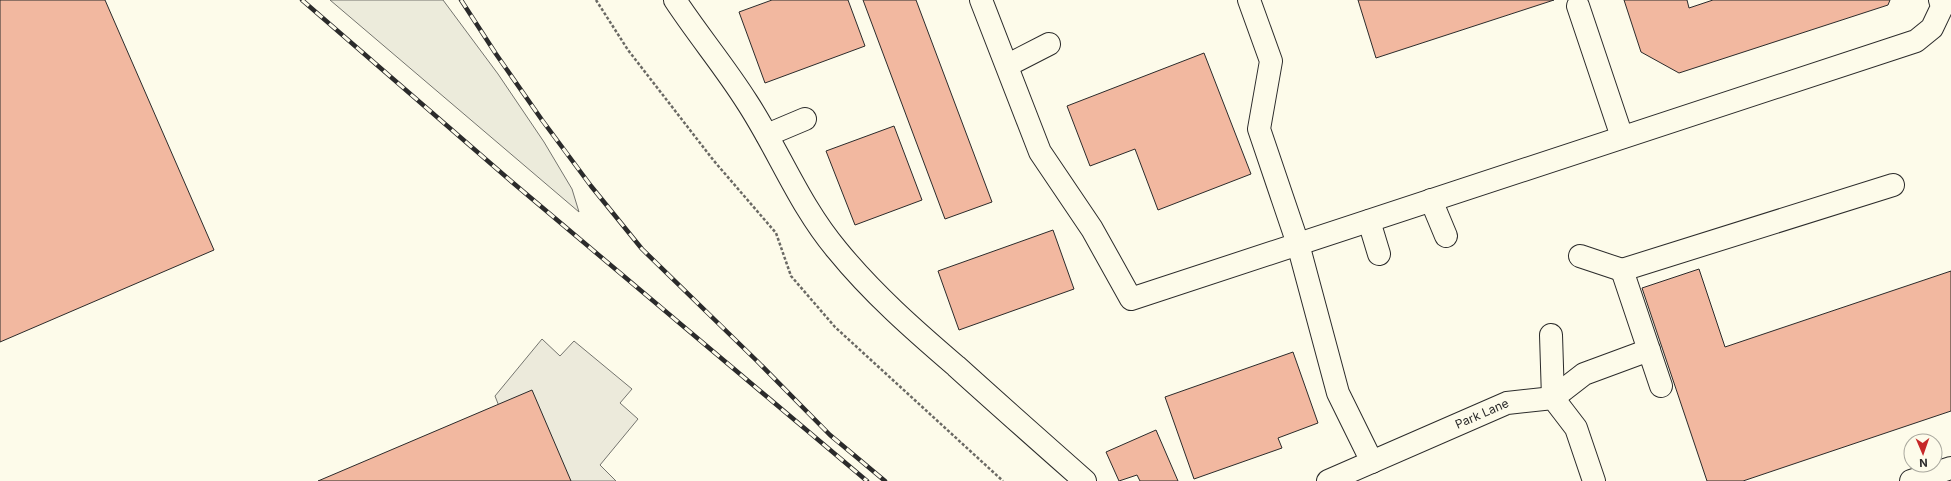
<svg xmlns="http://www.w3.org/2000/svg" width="1951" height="481" font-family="Inter,sans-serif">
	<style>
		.green { fill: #ecebdb; stroke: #74746e }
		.parking { fill: #eceadb; stroke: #74746e }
		.building { fill: #f2b8a0; stroke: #2b2b2b }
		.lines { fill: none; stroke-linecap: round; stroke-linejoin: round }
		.minor-casing { stroke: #2b2b2b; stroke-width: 24 }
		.path { stroke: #6a6964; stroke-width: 2.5; stroke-dasharray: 3 2; stroke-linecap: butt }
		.minor { stroke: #fdfbea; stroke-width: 22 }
		.rail-casing { stroke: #2b2b2b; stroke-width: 4.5 }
		.rail { stroke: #fdfbea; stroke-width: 3; stroke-dasharray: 9; stroke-linecap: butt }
		.labels { text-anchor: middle; stroke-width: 3; stroke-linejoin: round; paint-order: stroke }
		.street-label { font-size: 12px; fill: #2b2b2b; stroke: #fdfbea }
	</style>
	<rect width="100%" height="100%" fill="#fdfbea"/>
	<path class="green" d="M330 0H443L498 74 544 142 572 189 579 212Z"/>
	<path class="parking" d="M542 339 560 356 574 341 632 389 620 403 638 419 600 465 616 481H360L504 419 495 396Z"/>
	<path class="building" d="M0 0H105L214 250 0 342Z
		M772 0H848L865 46 765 83 739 12Z
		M863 0H916L992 202 945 219Z
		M1358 0H1554L1376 58Z
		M1624 0H1687L1689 8 1713 0H1890L1888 5 1679 73 1641 52Z
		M1204 53 1251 174 1158 210 1135 149 1090 166 1067 106Z
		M894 126 922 200 855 225 826 151Z
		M1053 230 1074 289 959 330 938 271Z
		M1699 269 1725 347 1951 271V411L1743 481H1707L1642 288Z
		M1293 352 1318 423 1278 438 1282 448 1194 479 1165 397Z
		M532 390 571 481H318Z
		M1156 430 1178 481H1140L1137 475 1119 481 1106 452Z"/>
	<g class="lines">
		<g class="minor-casing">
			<g id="minor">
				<path d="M675 0C698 35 725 67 747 102 779 151 799 205 837 250 872 293 914 330 956 366 999 405 1042 443 1085 481"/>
				<path d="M981 0 1040 152 1092 229 1131 299 1916 41 1932 28 1942 7 1940 0"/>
				<path d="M1249 0 1271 61 1259 129 1298 244 1338 393 1372 462"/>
				<path d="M1578 6 1622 137"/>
				<path d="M1008 65 1049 44"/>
				<path d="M767 135 805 119"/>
				<path d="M1431 200 1446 236"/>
				<path d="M1369 221 1379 254"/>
				<path d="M1580 256 1622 270"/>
				<path d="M1551 335 1553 398"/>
				<path d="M1661 386 1622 270 1893 185"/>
				<path d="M1553 398 1584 374 1649 350"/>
				<path id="s1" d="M1328 481 1507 403 1553 398 1576 428 1594 481"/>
				<path d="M1911 481 1951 468"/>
			</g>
		</g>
		<path class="path" d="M596 0 628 50 714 161 776 233 791 276 835 327 1003 481"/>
		<use href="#minor" class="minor"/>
		<g class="rail-casing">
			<path id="rail" d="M302 0 512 182 867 481
				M461 0 496 54 542 120 591 186 642 249 757 361 830 435 885 481"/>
		</g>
		<use href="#rail" class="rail"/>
	</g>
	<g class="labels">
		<g class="street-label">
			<text dy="4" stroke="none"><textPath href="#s1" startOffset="168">Park Lane</textPath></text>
		</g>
	</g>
	<g transform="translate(1923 453) rotate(178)"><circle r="19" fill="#fdfbea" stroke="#a9a89e"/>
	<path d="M0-3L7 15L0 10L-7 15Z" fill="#c62828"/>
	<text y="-6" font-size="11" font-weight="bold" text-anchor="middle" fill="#2b2b2b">N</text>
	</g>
</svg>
